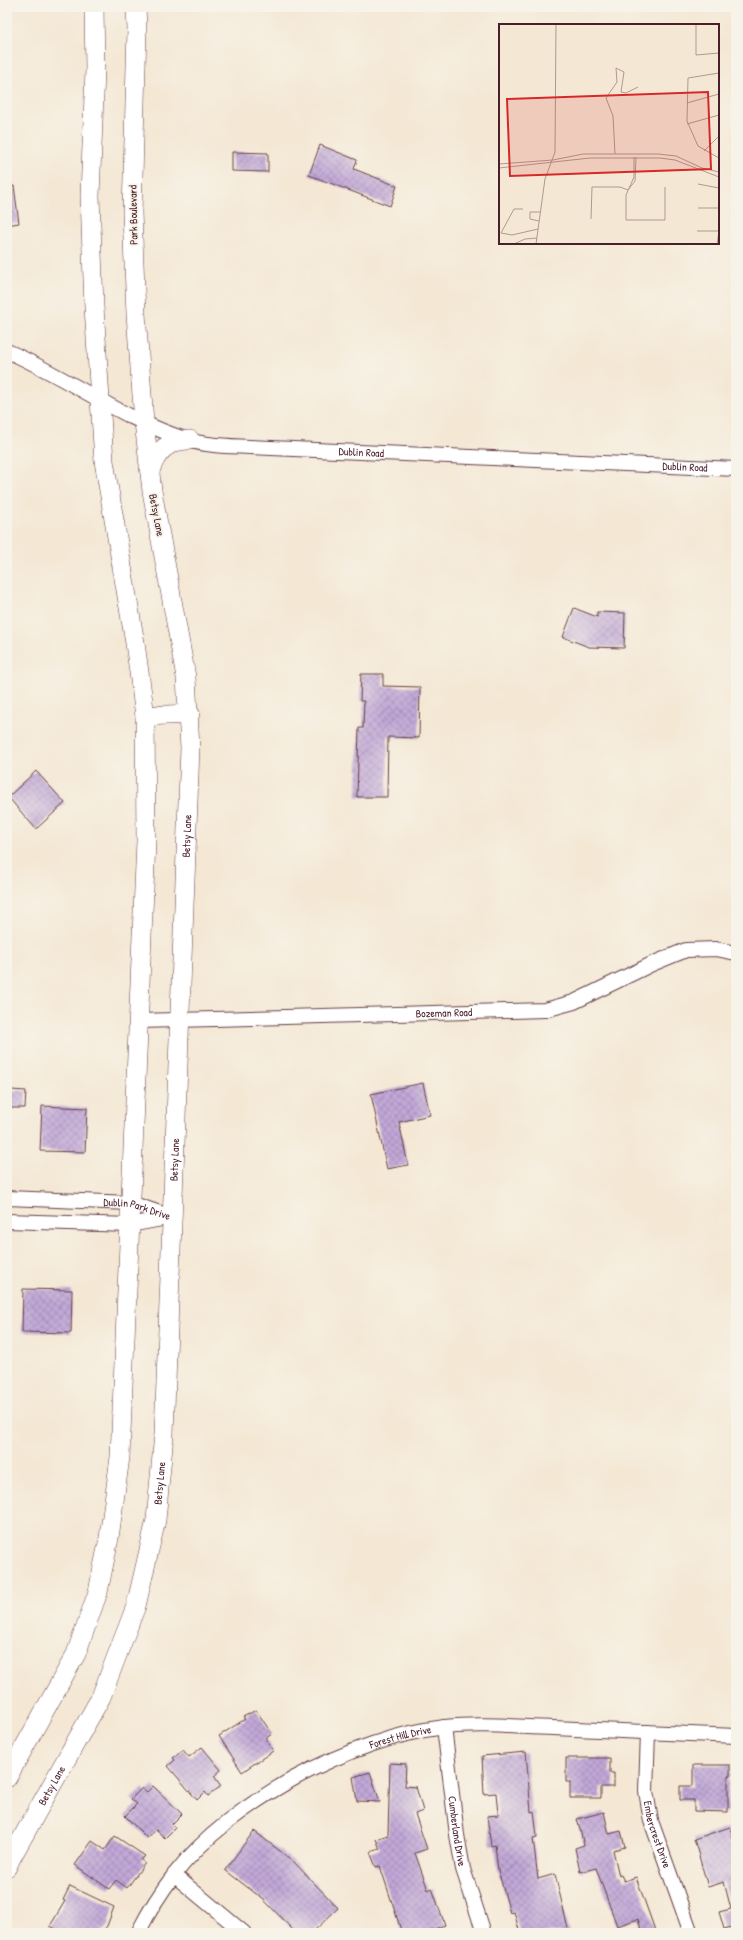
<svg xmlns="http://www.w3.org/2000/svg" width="743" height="1940" font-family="'Patrick Hand',sans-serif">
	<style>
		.building { fill: url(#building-cross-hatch) }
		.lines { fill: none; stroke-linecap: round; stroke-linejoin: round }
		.street-casing { stroke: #643d44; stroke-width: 16 }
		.secondary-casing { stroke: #643d44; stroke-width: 20 }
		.street { stroke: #fff; stroke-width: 14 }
		.secondary { stroke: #fff; stroke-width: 19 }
		.labels { text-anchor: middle; stroke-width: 3.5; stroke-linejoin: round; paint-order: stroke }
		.street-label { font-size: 11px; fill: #4a1f2b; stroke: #f7f3e8 }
		.inset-road { fill: none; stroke: #b09891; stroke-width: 1 }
		.view { fill: #d62828; fill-opacity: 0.15; stroke: #d62828; stroke-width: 2 }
		.inset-edge { fill: none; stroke: #4a1f2b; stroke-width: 2 }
	</style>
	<defs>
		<pattern id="building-cross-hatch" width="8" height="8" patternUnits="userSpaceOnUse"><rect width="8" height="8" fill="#c1a8d8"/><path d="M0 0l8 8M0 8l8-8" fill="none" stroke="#9f88af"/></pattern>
	</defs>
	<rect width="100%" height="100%" fill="#f7f3e8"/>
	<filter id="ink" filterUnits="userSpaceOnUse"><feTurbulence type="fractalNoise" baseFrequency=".025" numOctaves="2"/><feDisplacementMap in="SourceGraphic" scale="8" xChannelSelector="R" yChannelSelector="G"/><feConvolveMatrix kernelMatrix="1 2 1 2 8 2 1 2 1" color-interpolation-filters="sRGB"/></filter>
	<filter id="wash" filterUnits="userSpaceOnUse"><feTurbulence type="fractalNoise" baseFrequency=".012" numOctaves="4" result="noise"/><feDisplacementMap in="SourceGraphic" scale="16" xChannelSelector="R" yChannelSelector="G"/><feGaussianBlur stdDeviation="0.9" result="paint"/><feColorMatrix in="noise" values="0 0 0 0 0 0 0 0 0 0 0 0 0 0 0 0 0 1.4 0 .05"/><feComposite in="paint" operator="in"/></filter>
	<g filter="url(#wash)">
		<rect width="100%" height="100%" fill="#f4e8d5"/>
		<g id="blocks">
			<path class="building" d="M320 145 357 160 354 169 397 186 390 206 309 175Z
				M232 152 268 153V172L232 171Z
				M7 186H14L19 223 7 225Z
				M574 608 597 617V612L625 613 624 648 589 647 563 637Z
				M361 674H383V686L420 687 419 738 388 737 387 797H357L359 728H363L364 701H360Z
				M36 771 65 803 36 829 8 797Z
				M423 1083 430 1115 399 1122 408 1165 387 1169 371 1094Z
				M11 1090 26 1091 25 1108H10Z
				M42 1106 87 1108 85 1152 40 1151Z
				M23 1289 72 1290 71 1333 22 1332Z
				M256 1710 272 1734 266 1738 273 1751 242 1772 219 1736 245 1719 243 1717Z
				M202 1747 221 1770 214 1776 221 1786 208 1796 205 1792 197 1800 168 1766 175 1760 173 1758 183 1750 189 1757Z
				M526 1752 531 1812 534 1811 537 1837 533 1838 538 1879 555 1874 569 1933H520L514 1912 510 1913 498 1870 495 1845 491 1846 487 1816 498 1815 496 1793 484 1794 482 1756Z
				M566 1758H610V1773H614V1787H601V1798H570V1782H566Z
				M390 1763 406 1764 405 1786 416 1787 423 1811 415 1814 427 1849 415 1853 428 1890 432 1888 445 1925 423 1933H402L380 1866 376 1867 370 1852 380 1849 376 1839 388 1835Z
				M693 1765H730V1776H728V1812L694 1811V1800H680V1786H693Z
				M370 1772 380 1802 357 1801 353 1777Z
				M153 1786 182 1814 172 1824 175 1828 165 1838 156 1830 147 1838 125 1816 137 1804 131 1799 142 1788 147 1792Z
				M604 1812 609 1834 621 1831 625 1847 613 1850 619 1876 621 1875 624 1881 636 1877 656 1933H642L638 1919 617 1926 596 1868 580 1872 575 1848 584 1845 577 1819Z
				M730 1827 733 1837 736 1836V1926L724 1929 719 1912 731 1909 724 1882 708 1887 694 1839Z
				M254 1831 293 1861 338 1908 312 1933H296L264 1900 225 1870Z
				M115 1836 145 1856 141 1860 145 1863 127 1888 116 1880 109 1889 75 1865 92 1841 105 1850Z
				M70 1886 114 1907 107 1926 101 1933H64L50 1926 65 1901 63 1900Z"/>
		</g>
	</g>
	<g filter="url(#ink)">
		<use href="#blocks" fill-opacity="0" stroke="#643d44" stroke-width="1"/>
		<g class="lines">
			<g class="street-casing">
				<g id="street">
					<path id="s1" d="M7 351C69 378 123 420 188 440 208 446 229 446 249 447L736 469"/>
					<path id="s2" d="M139 1021 545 1010 574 1002 652 964 686 950 716 949 736 953"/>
					<path id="s3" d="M7 1198 131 1203 172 1217 130 1225 7 1221"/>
					<path id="s4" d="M444 1727 457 1835 463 1869 484 1933"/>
					<path id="s5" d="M648 1732 646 1791 651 1821 691 1933"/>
					<path d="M174 1875 244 1933"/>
					<path id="s6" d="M138 1933C148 1913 160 1893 174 1875 231 1801 352 1738 445 1727 481 1723 517 1727 553 1728 614 1731 675 1733 736 1736"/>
				</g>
			</g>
			<g class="secondary-casing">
				<g id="secondary">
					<path d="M150 471C156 452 168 439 190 440"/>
					<path d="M145 716 190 714"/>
					<path d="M7 1778 76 1654 98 1592 109 1538 120 1457 146 841 145 716 135 643 104 461 94 307 90 196 95 70 94 7"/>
					<path id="s7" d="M7 1867 11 1858 101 1697 136 1606 156 1520 164 1434 190 748 186 677 152 491 144 422 136 314 132 213 137 29 136 7"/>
				</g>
			</g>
			<use href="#street" class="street"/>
			<use href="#secondary" class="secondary"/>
		</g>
	</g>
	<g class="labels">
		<g class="street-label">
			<text transform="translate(133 215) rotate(-91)" y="4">Park Boulevard</text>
			<text dy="4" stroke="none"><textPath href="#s1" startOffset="376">Dublin Road</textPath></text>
			<text dy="4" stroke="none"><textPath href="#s1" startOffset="700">Dublin Road</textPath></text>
			<text transform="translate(157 515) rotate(79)" y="4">Betsy Lane</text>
			<text dy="4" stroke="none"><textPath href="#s7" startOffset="1065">Betsy Lane</textPath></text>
			<text dy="4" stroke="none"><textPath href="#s2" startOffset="305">Bozeman Road</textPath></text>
			<text dy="4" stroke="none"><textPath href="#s7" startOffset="741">Betsy Lane</textPath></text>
			<text dy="4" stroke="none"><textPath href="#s3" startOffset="131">Dublin Park Drive</textPath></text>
			<text dy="4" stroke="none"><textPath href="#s7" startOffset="417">Betsy Lane</textPath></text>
			<text dy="4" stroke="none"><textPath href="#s6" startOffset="338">Forest Hill Drive</textPath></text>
			<text dy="4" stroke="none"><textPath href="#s7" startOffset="93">Betsy Lane</textPath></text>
			<text dy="4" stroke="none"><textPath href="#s4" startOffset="105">Cumberland Drive</textPath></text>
			<text dy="4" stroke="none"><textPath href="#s5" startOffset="104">Embercrest Drive</textPath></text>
		</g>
	</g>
	<g transform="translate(499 24)">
		<rect width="220" height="220" fill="#f4e8d5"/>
		<path class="inset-road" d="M197 0V31L220 29M220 0V30M220 49 189 54 188 97 199 122 220 134M188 79 220 70M188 100 220 91M205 127 220 112M116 130 114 92 107 74 118 58 117 44 125 48 122 68 127 69 139 63M135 133V153L127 171V196H166V163M0 140 54 136 84 130H159L177 132 203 144 220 148M0 144 91 134H161L176 136 220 153M199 160 220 164M129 166 136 157 137 133M199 184H220M24 185H15L2 209 13 211 39 205M92 195 93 163H121L129 166M40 197 31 195V188H41M198 207H220M15 220 26 215 38 214M37 220 46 155 56 128 57 0M218 220 220 207"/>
		<path class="view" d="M209 68 212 145 11 152 8 75Z"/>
		<rect width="220" height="220" class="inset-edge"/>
	</g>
	<rect width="743" height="1940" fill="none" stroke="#f7f3e8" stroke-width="24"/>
</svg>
